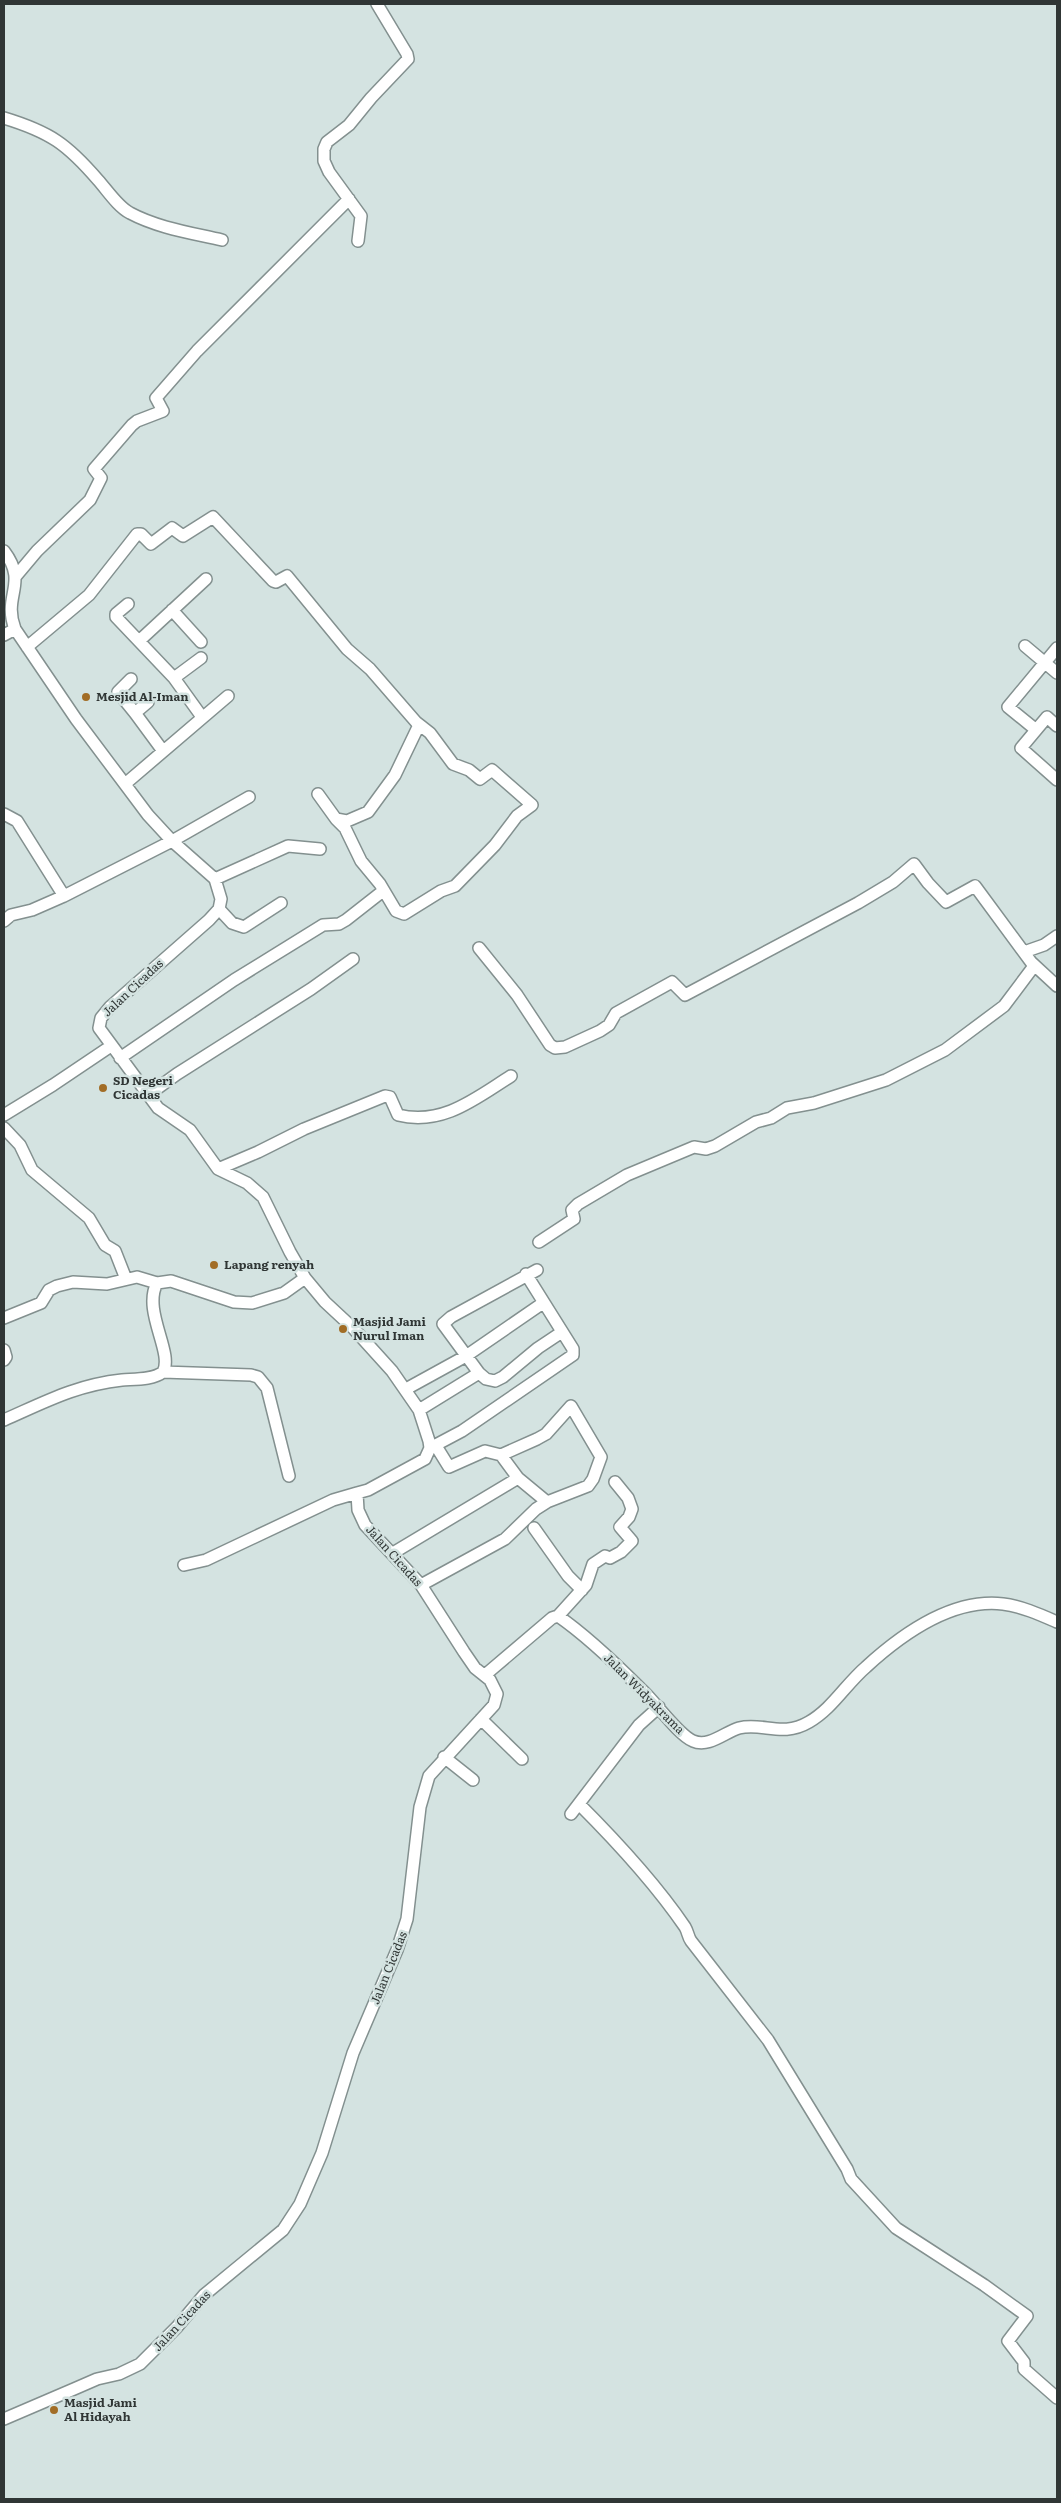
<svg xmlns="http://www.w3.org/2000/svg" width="1061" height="2503" font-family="Literata,serif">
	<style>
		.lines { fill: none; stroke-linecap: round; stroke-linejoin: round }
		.minor-casing { stroke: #83908f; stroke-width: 14 }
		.minor { stroke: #fff; stroke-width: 11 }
		.poi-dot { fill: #a26d26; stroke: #d4e3e1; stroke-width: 2 }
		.labels { text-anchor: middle; stroke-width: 5; stroke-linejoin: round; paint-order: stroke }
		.poi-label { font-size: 12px; font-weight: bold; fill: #303635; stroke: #d4e3e1; text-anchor: start }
		.street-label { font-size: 12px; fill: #303635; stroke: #d4e3e1 }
	</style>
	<rect width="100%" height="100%" fill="#d4e3e1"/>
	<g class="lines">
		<g class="minor-casing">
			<path id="minor" d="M4 118C50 132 67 144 98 180 107 190 118 207 130 213 158 228 192 233 222 240
				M358 241 361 216 329 172 324 161V149L327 142 349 125 371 98 408 59 407 54 377 4
				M4 551C29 584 2 595 15 629L76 719 148 815 172 841 215 879 221 899 219 909 209 920 110 1007 101 1018 99 1028 158 1108 190 1130 218 1169 247 1183 263 1197 290 1252 305 1278 325 1302 354 1329 392 1371 419 1410 429 1441 430 1448 425 1459 368 1490 357 1493 358 1510 365 1525 421 1585 464 1652 475 1668 490 1680 497 1694 494 1705 429 1776 420 1807 407 1919 397 1950 353 2053 322 2153 300 2204 283 2230 204 2295 177 2327 140 2364 119 2374 97 2379 74 2389 4 2419
				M16 576 37 551 90 500 101 478 94 469 132 425 137 421 163 411 156 398 197 351 349 199
				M128 604 116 614V617L174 678 202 717
				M172 610 201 642
				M4 635 15 629
				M139 641 206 579
				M1025 646 1057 673
				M27 647 89 595 137 534H141L151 544 172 528 183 536 213 517 273 581 276 582 287 576 347 649 370 669 416 722 430 733 453 764 469 770 480 779 492 770 532 805 517 816 495 845 455 886 441 891 404 914 396 911 380 884 361 861 345 828 336 819 318 794
				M174 678 201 658
				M131 679 118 692 135 713
				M148 702 135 713 163 751
				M1057 726 1047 717 1021 748 1057 780
				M1035 729 1008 707 1057 648
				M125 784 228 696
				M4 814 17 821 64 896
				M336 819 347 821 368 812 395 775 419 725
				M215 879 288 846 320 849
				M219 909 232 923 244 927 281 903
				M4 921 11 915 32 910 64 896 172 841 249 797
				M479 948 517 995 550 1045 555 1048 565 1047 600 1031 609 1025 616 1013 672 982 685 995 858 903 893 882 914 864 928 883 946 902 975 886 1031 962 1057 986
				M1024 952 1044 945 1057 936
				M120 1058 234 980 323 925 339 924 346 920 383 891
				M148 1095 177 1074 311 989 353 959
				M4 1115 53 1085 111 1046
				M4 1128 20 1145 32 1170 89 1218 105 1245 115 1251 126 1279
				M218 1169 258 1152 304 1129 385 1096 390 1097 398 1115C443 1126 476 1098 511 1076
				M539 1242 574 1219 572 1210 578 1204 627 1175 694 1147 706 1149 715 1146 756 1122 771 1118 787 1108 814 1103 886 1080 945 1050 1004 1006 1034 966
				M537 1270 451 1317 443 1324 479 1373 486 1379 495 1381 503 1377 538 1348 562 1332
				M4 1318 41 1303 49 1290 57 1286 73 1282 107 1284 137 1277 157 1283
				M4 1350 6 1357 4 1360
				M163 1372 251 1375 258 1377 267 1388 289 1476
				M406 1389 466 1356 543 1303
				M419 1410 479 1373
				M4 1420C45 1402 76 1385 122 1380 134 1379 153 1380 163 1372 174 1353 142 1311 157 1283L171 1281 234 1302 252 1303 284 1293 305 1278
				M430 1448 462 1431 573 1355V1349L526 1274
				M501 1455 518 1478 547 1502
				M534 1528 568 1576 582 1590
				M393 1553 518 1478
				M184 1565 206 1560 333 1500 357 1493
				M421 1585 505 1539 536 1509 547 1502 588 1486 593 1479 601 1457 571 1406 546 1434 537 1439 501 1455 485 1451 449 1467 436 1446
				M558 1616 586 1585 593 1564 605 1556 610 1558 621 1552 632 1541 620 1527 629 1517 632 1509 628 1498 615 1482
				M485 1675 552 1618 558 1616C587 1636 614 1662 640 1688 654 1700 678 1735 693 1741 709 1748 725 1732 739 1728 763 1722 782 1738 809 1722 832 1709 846 1684 866 1667 902 1634 952 1598 1003 1604 1021 1606 1041 1615 1057 1622
				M481 1719 522 1759
				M444 1757 473 1780
				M579 1804C617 1842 655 1883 685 1927 688 1932 688 1937 691 1941L768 2040 847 2169 851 2179 896 2228 984 2285 1027 2316 1008 2341 1024 2362V2369L1057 2398
				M571 1814 639 1725 659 1707"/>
		</g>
		<use href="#minor" class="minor"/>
	</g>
	<g class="poi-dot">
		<circle cx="86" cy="697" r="5"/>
		<circle cx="103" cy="1088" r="5"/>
		<circle cx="214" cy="1265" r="5"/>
		<circle cx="343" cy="1329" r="5"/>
		<circle cx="54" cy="2410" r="5"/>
	</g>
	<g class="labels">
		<g class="poi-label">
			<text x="96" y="701">Mesjid Al-Iman</text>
			<text x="113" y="1085">SD Negeri<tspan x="113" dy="14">Cicadas</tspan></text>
			<text x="224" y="1269">Lapang renyah</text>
			<text x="353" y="1326">Masjid Jami<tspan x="353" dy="14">Nurul Iman</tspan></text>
			<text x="64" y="2407">Masjid Jami<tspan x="64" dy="14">Al Hidayah</tspan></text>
		</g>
		<g class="street-label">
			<text transform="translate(133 988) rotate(-43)" y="4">Jalan Cicadas</text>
			<text transform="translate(394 1556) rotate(48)" y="4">Jalan Cicadas</text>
			<text transform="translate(644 1694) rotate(45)" y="4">Jalan Widyakrama</text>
			<text transform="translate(389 1968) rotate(-68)" y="4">Jalan Cicadas</text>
			<text transform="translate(182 2321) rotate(-47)" y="4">Jalan Cicadas</text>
		</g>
	</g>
	<rect width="1061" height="2503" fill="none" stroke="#303635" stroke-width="10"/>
</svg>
